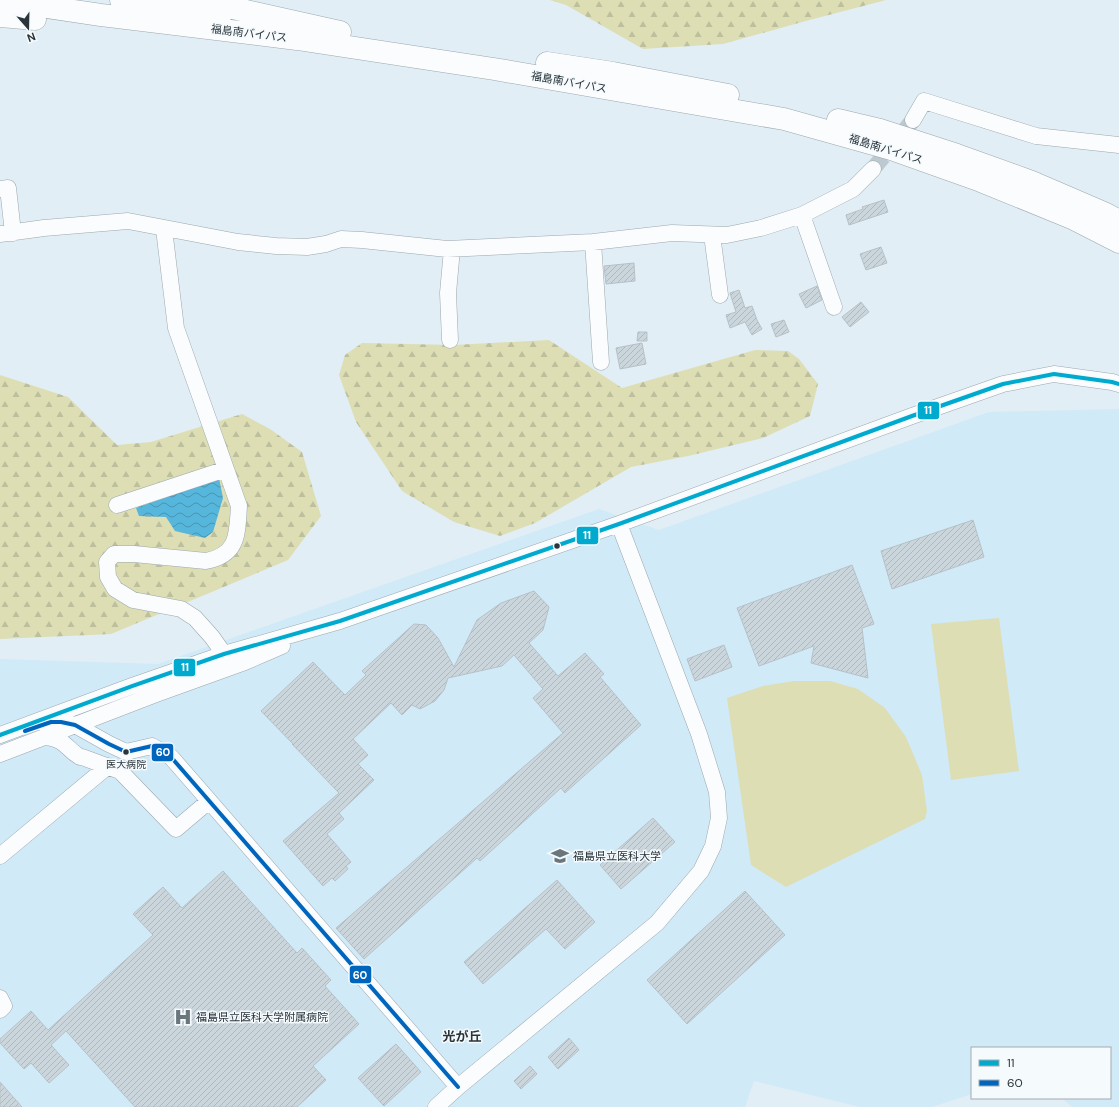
<svg xmlns="http://www.w3.org/2000/svg" width="1119" height="1107" font-family="'DM Sans','Noto Sans JP',sans-serif">
	<style>
		.built { fill: #d0eaf8 }
		.forest { fill: url(#forest-firs) }
		.pitch { fill: #dddeb4 }
		.water { fill: url(#water-waves) }
		.building { fill: url(#building-hatch); stroke: #b6c1c7 }
		.lines { fill: none; stroke-linecap: round; stroke-linejoin: round }
		.minor-tunnel { stroke: #bcc9d0; stroke-width: 16; stroke-dasharray: 16 8; stroke-linecap: butt }
		.minor-casing { stroke: #9da8ad; stroke-width: 17 }
		.highway-casing { stroke: #9da8ad; stroke-width: 23 }
		.minor { stroke: #fafcfe; stroke-width: 16 }
		.highway { stroke: #fafcfe; stroke-width: 22 }
		.bus-1-casing { stroke: #f5fafd; stroke-width: 7 }
		.bus-2-casing { stroke: #f5fafd; stroke-width: 7 }
		.bus-1 { stroke: #00a9ce; stroke-width: 4 }
		.bus-2 { stroke: #0065bd; stroke-width: 4 }
		.bus-dot { fill: #29353b; stroke: #f5fafd; stroke-width: 1.5 }
		.labels { text-anchor: middle; stroke-width: 3; stroke-linejoin: round; paint-order: stroke }
		.bus-label { font-size: 10px; fill: #29353b; stroke: #f5fafd }
		.street-label { font-size: 11px; fill: #29353b; stroke: #f5fafd }
		.poi-label { font-size: 11px; fill: #29353b; stroke: #f5fafd; text-anchor: start }
		.quarter-label { font-size: 13px; font-weight: bold; fill: #29353b; stroke: #f5fafd }
		.line-badge { stroke: #f5fafd; stroke-width: 1.5 }
		.badge-label { font-size: 11px; text-anchor: middle; font-weight: bold; fill: #fff }
	</style>
	<defs>
		<pattern id="forest-firs" width="22" height="20" patternUnits="userSpaceOnUse"><rect width="22" height="20" fill="#dddeb4"/><path d="M5 1l3.5 6h-7zM16 11l3.5 6h-7z" fill="#bebf9c"/></pattern>
		<pattern id="water-waves" width="16" height="10" patternUnits="userSpaceOnUse"><rect width="16" height="10" fill="#56b6dc"/><path d="M0 5q4-4 8 0t8 0" fill="none" stroke="#4795b4"/></pattern>
		<pattern id="building-hatch" width="6" height="6" patternUnits="userSpaceOnUse"><rect width="6" height="6" fill="#cbd6dc"/><path d="M-1 1l2-2M0 6l6-6M5 7l2-2" fill="none" stroke="#aeb8be"/></pattern>
	</defs>
	<rect width="100%" height="100%" fill="#e1eef5"/>
	<path class="built" d="M1119 409V1107H1072L1062 1098H1110V1048H972V1094L932 1107H860L754 1081 745 1107H0V659L158 664 599 509 659 530 989 412Z"/>
	<path class="forest" d="M550 0H886L802 22 723 44 643 49 566 5Z
		M549 340 622 388 755 350 788 351 799 359 818 384 810 416 763 438 688 456 631 467 535 523 500 536 454 522 402 491 356 422 339 375 345 355 362 343 454 345Z
		M0 375 68 397 117 445 151 442 242 414 270 429 302 452 321 516 288 560 111 634 0 639Z"/>
	<path class="pitch" d="M999 618 1019 771 951 780 931 624Z
		M794 681H830L858 689 885 708 906 737 922 775 927 811 925 819 786 887 751 865 727 698 763 686Z"/>
	<path class="water" d="M219 478 223 498 213 532 205 538 175 531 166 517 139 516 136 508Z"/>
	<path class="building" d="M884 200 888 212 849 225 846 215 863 209 862 207Z
		M881 247 887 263 866 270 860 254Z
		M634 263 635 281 606 284 604 266Z
		M817 286 822 300 806 308 799 294Z
		M739 290 745 308 752 306 757 320 762 329 752 335 745 322 730 328 726 315 736 312 730 293Z
		M861 302 869 312 850 327 842 317Z
		M784 320 789 332 776 337 771 324Z
		M638 332H647V341H637Z
		M642 343 646 364 620 369 616 348Z
		M973 520 984 557 892 589 881 551Z
		M852 565 874 624 862 628 868 678 811 663 814 646 759 666 737 608Z
		M534 591 549 607 543 630 529 643 558 676 585 653 604 674 600 677 641 725 565 793 561 788 480 861 477 858 364 959 336 928 563 733 533 698 543 689 514 655 502 666 448 678 444 690 435 701 420 709 412 705 402 715 391 703 353 739 368 755 358 764 374 780 339 813 344 819 327 834 351 862 346 866 348 869 335 881 332 878 323 886 283 841 339 793 292 744H293L261 711 313 662 345 695 366 675 362 671 414 624 426 625 438 638 454 667 477 620 501 603Z
		M724 645 732 667 695 681 687 659Z
		M653 818 675 842 621 889 600 865Z
		M223 871 297 953 302 948 331 980 325 986 359 1024 313 1066 326 1080 297 1107H135L66 1031 51 1045 69 1065 49 1083 31 1063 24 1069 0 1043V1039L31 1011 48 1030 153 935 133 914 163 887 182 908Z
		M557 880 595 922 565 949 546 929 483 984 464 962Z
		M745 891 785 935 687 1024 647 980Z
		M569 1038 579 1050 558 1069 548 1057Z
		M396 1044 421 1072 384 1106 358 1078Z
		M530 1066 537 1074 521 1089 514 1081Z
		M0 1082 22 1107H0Z"/>
	<g class="lines">
		<path class="minor-tunnel" d="M873 169 913 120"/>
		<g class="minor-casing">
			<path id="minor" d="M913 120 924 101 1036 136 1119 145
				M0 189 8 188 13 233
				M802 215 834 307
				M164 229 176 328 239 506C237 533 239 555 206 561L134 554H114L107 562 108 577 115 589 133 600 181 609 195 618 212 637 224 654 229 667
				M0 234 44 228 128 221 238 242 276 246 307 247 326 244 341 239 362 240 447 249 593 242 672 233 727 235 761 228 802 215 853 189 873 169
				M712 235 720 295
				M593 242 601 362
				M450 340 448 293 452 249
				M117 505 226 469
				M45 724 56 722 75 725 109 744 126 752 152 746 171 757 458 1087
				M0 735 132 686 224 654 340 621 619 524 912 416 1003 384 1054 374 1112 382 1119 384
				M46 737C67 740 65 748 80 757H82L120 771 176 829 209 801
				M0 754 156 694 245 662 282 646
				M0 856 108 766
				M0 998 4 1006 0 1010
				M436 1107 458 1087 657 923 701 871 713 846 719 818 717 792 699 734 619 524"/>
		</g>
		<g class="highway-casing">
			<path id="highway" d="M0 0 101 15 297 39 494 69 784 119 891 149 981 181 1072 218 1119 242
				M121 0 221 14
				M206 2 340 32
				M0 16 35 19
				M547 63 613 73 728 95
				M838 120 880 130 957 155 1032 182 1104 213 1119 221"/>
		</g>
		<use href="#minor" class="minor"/>
		<use href="#highway" class="highway"/>
		<g class="bus-1-casing">
			<path id="bus-1" d="M0 735 132 686 224 654 340 621 619 524 912 416 1003 384 1054 374 1112 382 1119 384"/>
		</g>
		<g class="bus-2-casing">
			<path id="bus-2" d="M25 731 51 722H61L75 725 109 744 126 752 152 746 171 757 458 1087"/>
		</g>
		<use href="#bus-1" class="bus-1"/>
		<use href="#bus-2" class="bus-2"/>
	</g>
	<defs>
		<g id="university-bare" transform="scale(1.38)"><path d="M0-5L7-2L0 1L-7-2ZM-4 1L0 2.5L4 1V4Q0 6-4 4Z" fill="#69767c" stroke="#f5fafd" stroke-width="2.5" paint-order="stroke"/></g>
		<g id="hospital-bare" transform="scale(1.38)"><path d="M-5-5h3v3.5h4V-5h3V5h-3V1.5h-4V5h-3Z" fill="#69767c" stroke="#f5fafd" stroke-width="2.5" paint-order="stroke"/></g>
	</defs>
	<g fill-rule="evenodd">
		<use href="#university-bare" x="560" y="856"/>
		<use href="#hospital-bare" x="183" y="1017"/>
	</g>
	<g class="bus-dot">
		<circle cx="557" cy="546" r="3.5"/>
		<circle cx="126" cy="752" r="3.5"/>
	</g>
	<g class="labels">
		<g class="bus-label">
			<text x="126" y="768">医大病院</text>
		</g>
		<g class="street-label">
			<text transform="translate(249 33) rotate(7)" y="4">福島南バイパス</text>
			<text transform="translate(569 82) rotate(10)" y="4">福島南バイパス</text>
			<text transform="translate(886 149) rotate(17)" y="4">福島南バイパス</text>
		</g>
		<g class="poi-label">
			<text x="573" y="860">福島県立医科大学</text>
			<text x="196" y="1021">福島県立医科大学附属病院</text>
		</g>
		<g class="quarter-label">
			<text x="462" y="1041">光が丘</text>
		</g>
	</g>
	<g class="line-badge">
		<rect x="917" y="401" width="23" height="19" rx="4" fill="#00a9ce"/>
		<rect x="576" y="526" width="23" height="19" rx="4" fill="#00a9ce"/>
		<rect x="173" y="658" width="23" height="19" rx="4" fill="#00a9ce"/>
		<rect x="151" y="743" width="23" height="19" rx="4" fill="#0065bd"/>
		<rect x="349" y="965" width="23" height="19" rx="4" fill="#0065bd"/>
	</g>
	<g class="badge-label">
		<text x="928" y="414">11</text>
		<text x="587" y="539">11</text>
		<text x="185" y="671">11</text>
		<text x="163" y="756">60</text>
		<text x="360" y="979">60</text>
	</g>
	<rect x="971" y="1047" width="140" height="52" fill="#f5fafd" stroke="#a3abaf"/>
	<rect x="979" y="1060" width="20" height="6" fill="#00a9ce" stroke="#a3abaf"/>
	<text x="1007" y="1067" font-size="12" fill="#29353b">11</text>
	<rect x="979" y="1080" width="20" height="6" fill="#0065bd" stroke="#a3abaf"/>
	<text x="1007" y="1087" font-size="12" fill="#29353b">60</text>
	<g transform="translate(28 28) rotate(160)" stroke="#f5fafd" stroke-width="3" paint-order="stroke">
	<path d="M0-3L7 15L0 10L-7 15Z" fill="#29353b"/>
	<text y="-6" font-size="11" font-weight="bold" text-anchor="middle" fill="#29353b">N</text>
	</g>
</svg>
